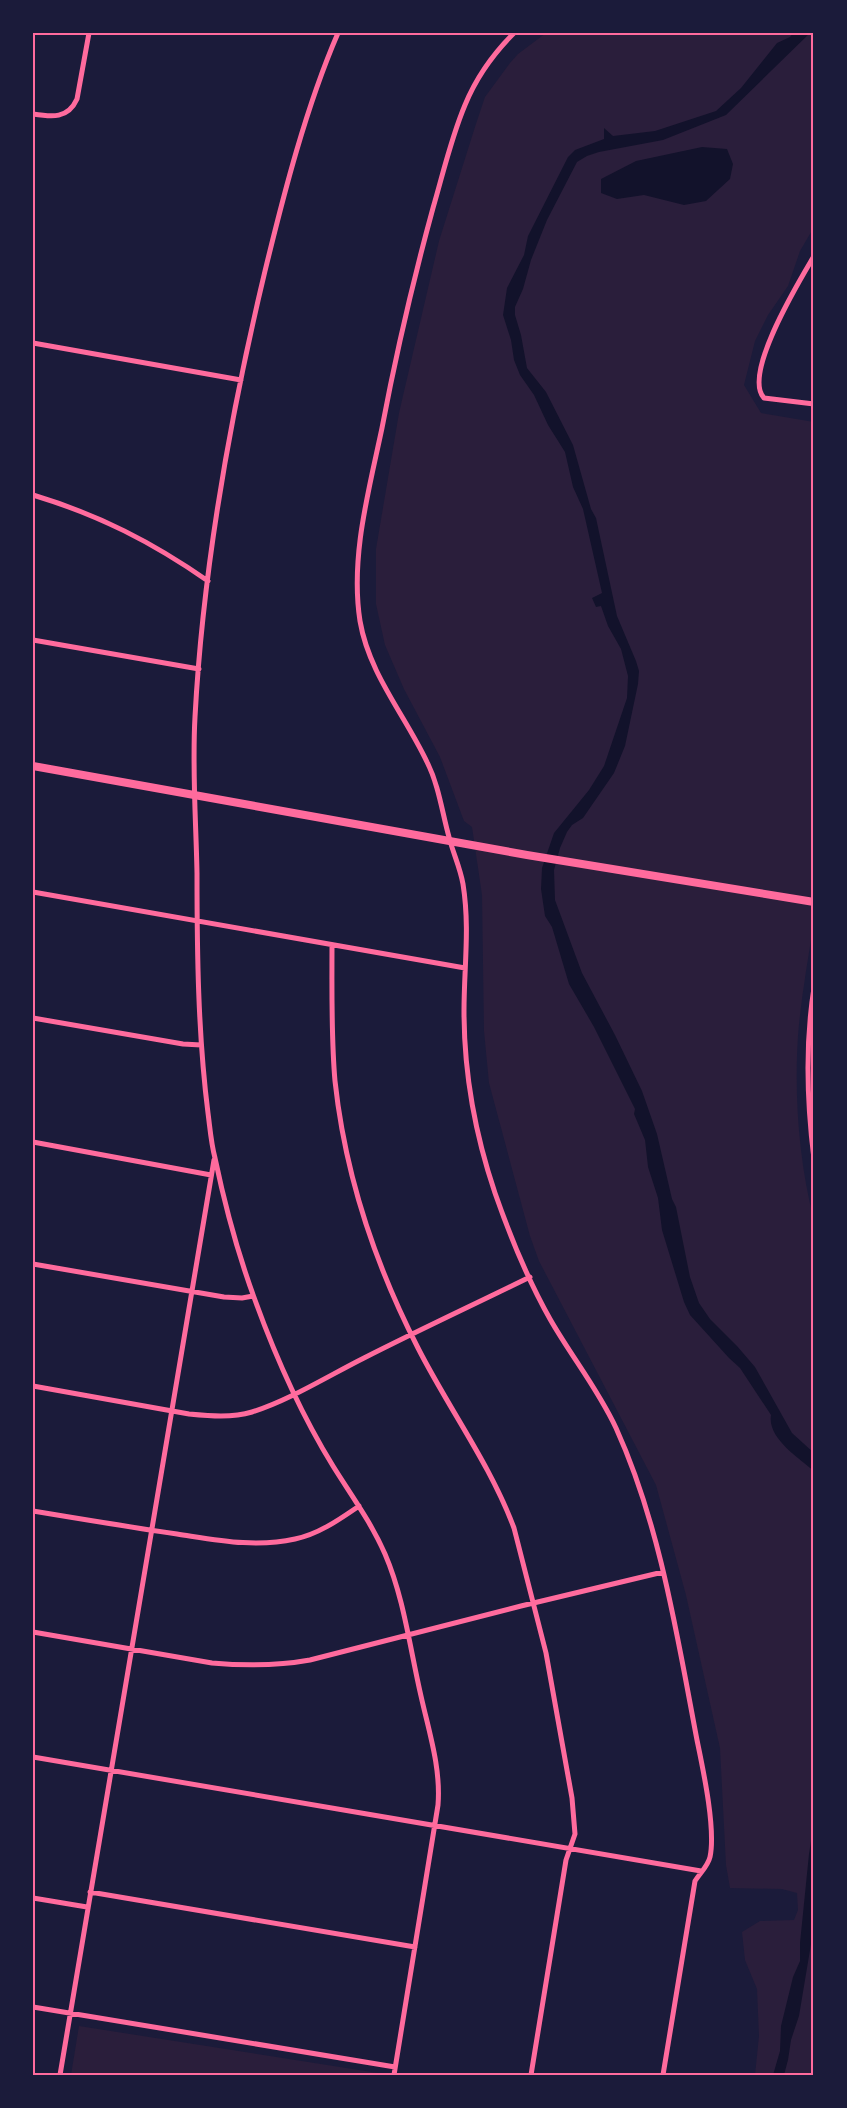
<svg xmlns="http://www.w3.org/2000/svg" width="847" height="2108" font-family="Overpass,sans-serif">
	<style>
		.green { fill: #2a1e3b }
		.water { fill: #12122b }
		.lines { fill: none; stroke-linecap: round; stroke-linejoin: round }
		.minor { stroke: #ff6b9d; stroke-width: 5 }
		.secondary { stroke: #ff6b9d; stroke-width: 8 }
		.neatline { fill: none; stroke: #ff6b9d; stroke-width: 2 }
	</style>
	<rect width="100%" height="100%" fill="#1b1b3a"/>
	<path class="green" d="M546 33H814V227L800 251 788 286 768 315 755 341 744 385 761 413 814 422V921C808 960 801 997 798 1036 794 1095 799 1163 814 1220V2075H755L759 2036 757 1989 745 1960 742 1932 760 1921 794 1920 798 1910 797 1893 782 1889 730 1888 726 1865 720 1748 686 1595 656 1485 539 1261 530 1236 489 1083 484 1031 482 895 472 827 464 821 440 757 404 689 385 645 376 604V549L399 413 439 241 475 127 485 97 510 63 518 54Z
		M79 2026 378 2073 377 2075H71Z"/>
	<path class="water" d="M793 33H810L726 115 663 140 599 152 587 156 577 162 547 220 531 260 523 289 515 307V315L521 335 527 368 546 392 573 445 591 509 596 518 617 616 636 661 639 671 638 684 625 746 614 773 583 818 572 825 567 832 560 848 554 870 555 900 582 973 615 1035 642 1091 657 1134 672 1199 676 1207 690 1277 699 1303 710 1319 737 1346 755 1367 792 1433 814 1453V1471C799 1458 767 1438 771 1415L740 1368 729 1358 690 1315 684 1302 662 1230 658 1198 648 1167 645 1140 634 1114 635 1109 594 1027 569 984 552 927 545 916 541 889 542 868 554 833 589 790 604 766 627 698 628 676 621 649 608 626 601 606 596 607 592 598 602 593 583 509 573 487 565 452 548 425 534 395 520 375 514 360 511 340 503 315 507 288 524 255 528 236 568 157 575 150 604 139V128L613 136 655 131 716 111 741 88 777 43 790 37Z
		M702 147 727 149 733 164 730 179 706 201 684 205 644 195 617 199 601 193V179L636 161Z
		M814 1822V1926L799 2016 791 2040 788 2060 784 2075H773L780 2051 781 2026 793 1977 800 1961V1943L809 1854Z"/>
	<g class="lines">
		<path class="minor" d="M338 33C306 107 284 193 265 271 230 417 203 566 195 717 192 769 196 821 197 873 197 953 198 1034 208 1113 210 1128 211 1143 215 1158 225 1206 238 1254 255 1300 276 1358 301 1414 333 1466 351 1495 371 1522 385 1554 404 1598 410 1649 421 1696 429 1732 441 1768 438 1805L394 2075
			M514 33C493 54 476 78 465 105 451 138 443 174 433 208 413 281 396 354 382 428 369 490 350 557 360 621 369 674 405 715 427 762 439 786 442 812 449 837 453 853 460 867 463 884 470 928 464 967 464 1011 464 1073 475 1134 495 1193 510 1236 528 1280 550 1319 571 1356 598 1389 616 1428 660 1525 677 1635 697 1740 703 1769 716 1829 710 1857 708 1866 700 1873 695 1881L663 2075
			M33 114C52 117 68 119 77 99L89 33
			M814 256C800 280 742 374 764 398L814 404
			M33 343 241 380
			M33 495C99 515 152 542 208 581
			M33 640 199 669
			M33 892 465 968
			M332 945C332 991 331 1036 335 1081 345 1174 376 1266 418 1348 449 1409 490 1464 514 1528L546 1653 572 1798 575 1834 566 1860 531 2075
			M814 988C805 1044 807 1103 814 1159
			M33 1018 183 1044 201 1045
			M33 1142 211 1175
			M33 1264 224 1297 242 1298 253 1296
			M33 1386 189 1414C210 1416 232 1418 252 1412 288 1401 330 1375 364 1358 419 1330 475 1304 530 1277
			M33 1511C81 1519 129 1527 177 1534 217 1540 255 1548 295 1539 319 1534 340 1519 359 1506
			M33 1632 212 1663C246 1666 277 1666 310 1660L521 1606 663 1572
			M33 1757C256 1795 478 1833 701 1871
			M90 1892 415 1947
			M33 1898 87 1907
			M33 2007 395 2067
			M60 2075 214 1160"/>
		<path class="secondary" d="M33 766 527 855 814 902"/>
	</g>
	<rect width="847" height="2108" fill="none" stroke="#1b1b3a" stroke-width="69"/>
	<rect x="34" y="34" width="778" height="2040" class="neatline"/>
</svg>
